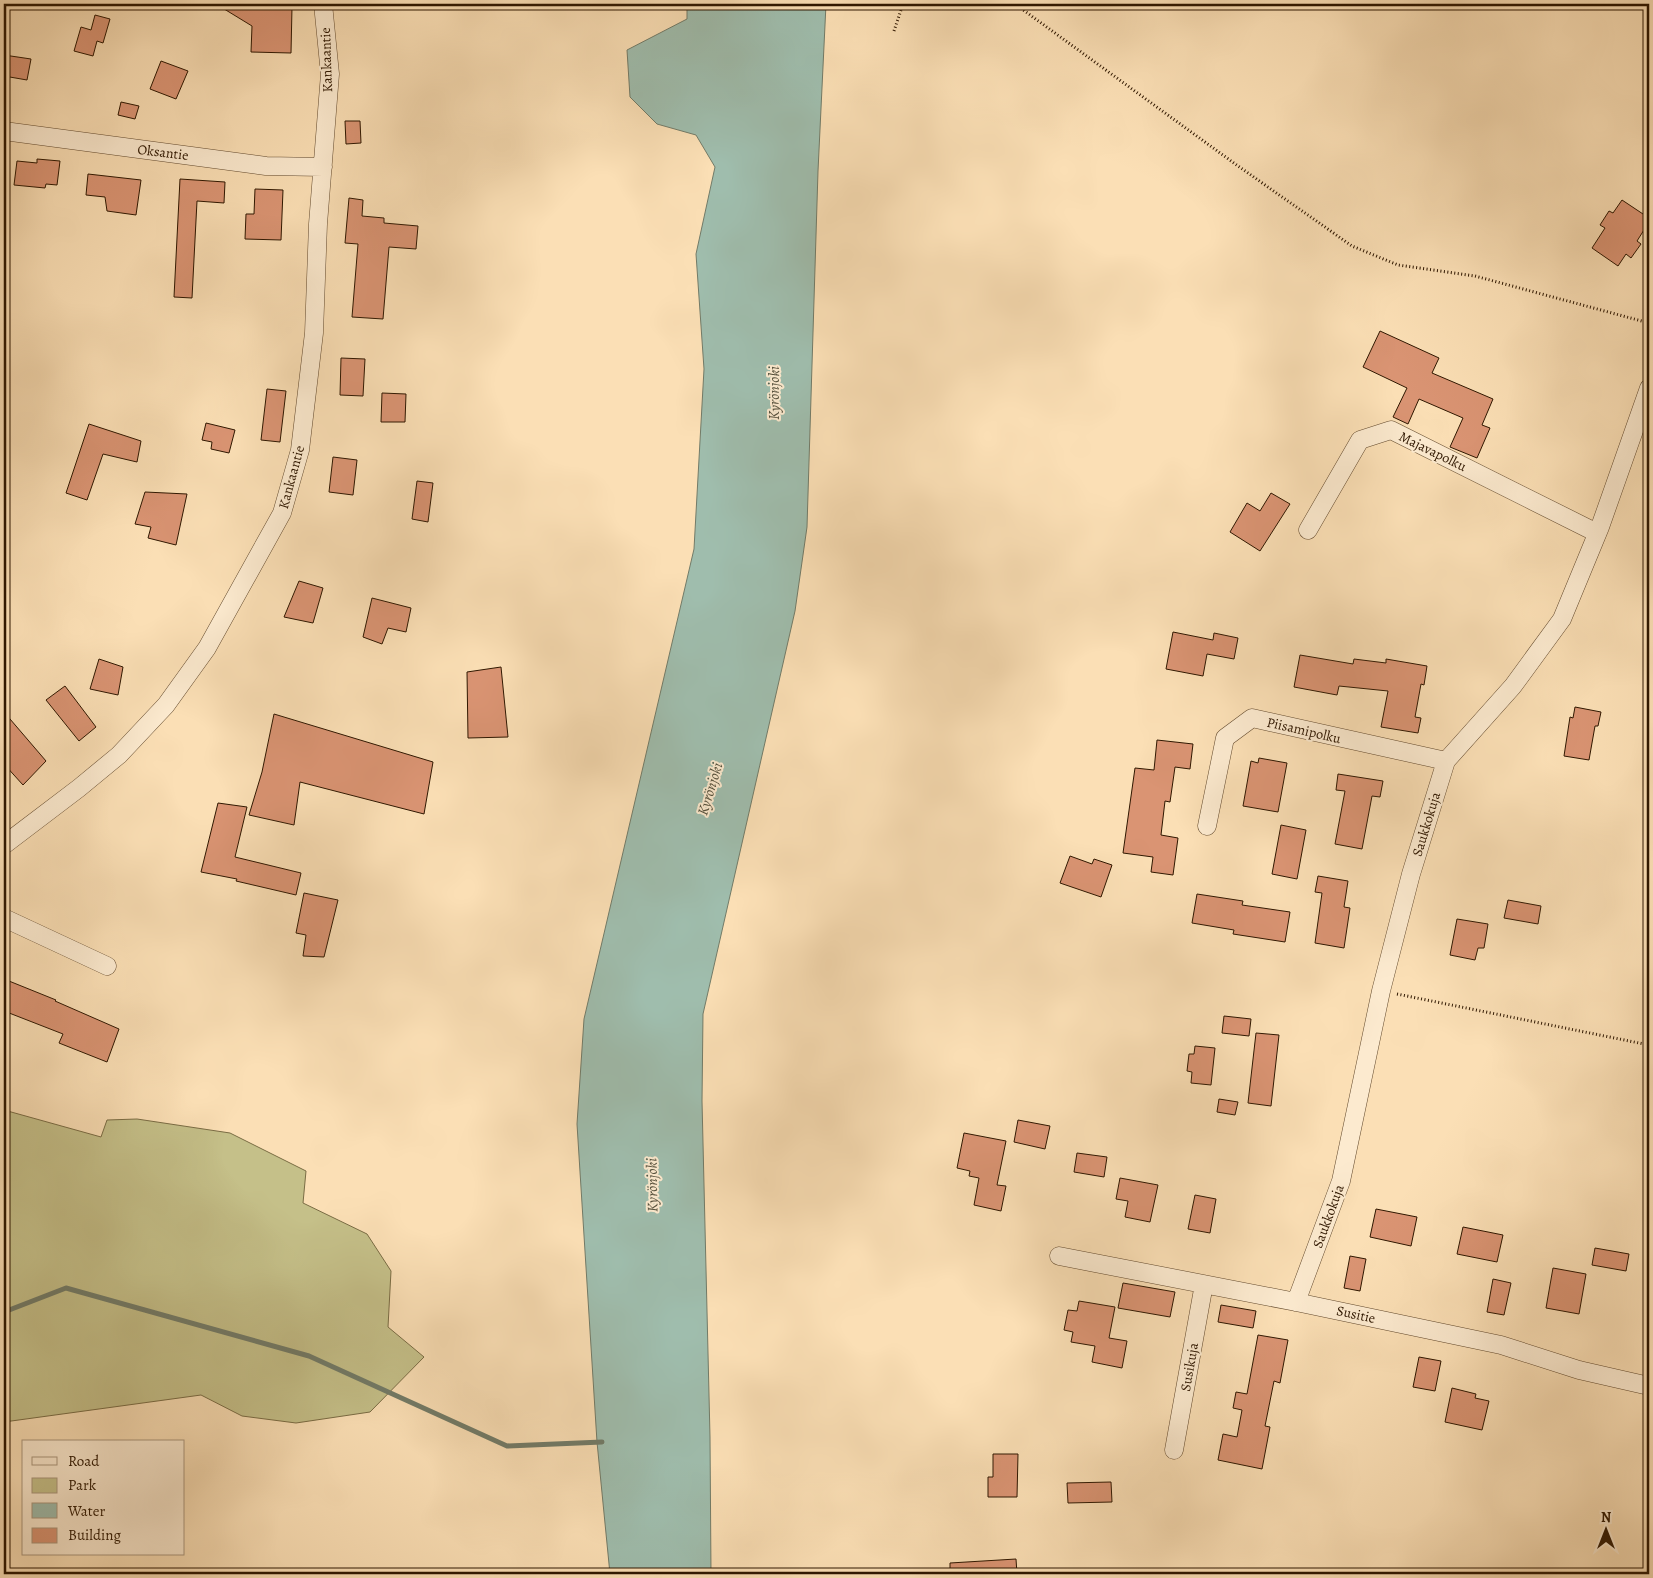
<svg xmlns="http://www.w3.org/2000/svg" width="1653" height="1578" font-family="Alegreya,serif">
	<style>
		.green { fill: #c5c089; stroke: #7a6c44 }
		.water { fill: #9fbdad; stroke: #727b68 }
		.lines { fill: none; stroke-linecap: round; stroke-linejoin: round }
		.stream { stroke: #727b68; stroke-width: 5 }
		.building { fill: #da9473; stroke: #2f1700 }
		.minor-casing { stroke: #62492d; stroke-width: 19 }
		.path { stroke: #2f1700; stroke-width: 3; stroke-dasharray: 1 2.5; stroke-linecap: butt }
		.minor { stroke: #fceacf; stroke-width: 18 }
		.labels { text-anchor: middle; stroke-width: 4; stroke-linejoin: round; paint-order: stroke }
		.street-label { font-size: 14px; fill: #2f1700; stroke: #fceacf }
		.water-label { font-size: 15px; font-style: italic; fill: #56513d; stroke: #fceacf }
	</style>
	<rect width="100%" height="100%" fill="#fbdfb5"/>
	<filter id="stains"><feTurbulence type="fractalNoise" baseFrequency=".004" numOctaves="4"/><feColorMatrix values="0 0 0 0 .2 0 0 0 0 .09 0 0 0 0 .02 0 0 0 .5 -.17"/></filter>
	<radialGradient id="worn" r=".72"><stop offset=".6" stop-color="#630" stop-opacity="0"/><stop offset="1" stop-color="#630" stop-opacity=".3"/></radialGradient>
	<path class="green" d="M4 1110 101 1137 107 1120 137 1119 230 1133 306 1171 303 1203 367 1234 391 1271 388 1327 424 1357 370 1412 296 1423 242 1416 201 1395 4 1422Z"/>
	<path class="water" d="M687 4H826L818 171 807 527 795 611 703 1014 702 1101 710 1437 711 1574H610L597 1442 577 1124 584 1019 694 549 704 369 696 254 715 167 696 135 657 124 630 97 627 50 687 19Z"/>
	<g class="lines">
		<path class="stream" d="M4 1312 66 1288 309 1356 507 1446 602 1442"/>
	</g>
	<path class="building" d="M216 4H287L292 7 291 53 251 52 252 26Z
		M95 15 110 19 103 43 97 41 93 56 74 51 81 27 91 30Z
		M4 55 31 59 27 80 4 76Z
		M161 61 188 71 176 99 150 89Z
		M121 102 139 106 135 119 118 115Z
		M345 121H360L361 143 346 144Z
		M37 159 60 161 57 185 46 184 45 188 14 185 17 161 37 163Z
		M88 174 141 180 136 215 107 211 105 197 86 195Z
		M180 179 225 182 224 203 197 201 192 298 174 297Z
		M255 189 283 190 281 240 245 239 246 214H254Z
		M349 198 363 200 362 216 384 218V223L418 226 416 249 389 247 383 319 352 317 358 244 345 243Z
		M1622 200 1649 218V222L1637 241 1641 244 1631 258 1626 254 1618 266 1592 248 1605 228 1600 225 1609 211 1613 213Z
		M1380 331 1439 358 1432 373 1493 399 1482 425 1490 428 1477 458 1450 447 1463 418 1419 399 1408 424 1393 417 1407 388 1363 367Z
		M341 358 365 359 363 396 340 395Z
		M267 389 286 391 280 442 261 440Z
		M382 393 406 394 405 422H381Z
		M206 423 235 430 229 453 211 449 212 442 202 440Z
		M89 424 141 441 137 462 103 454 87 500 66 493Z
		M333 457 357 460 353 495 329 492Z
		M417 481 433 483 428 522 412 519Z
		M145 492 187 494 176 545 148 538 151 527 135 524Z
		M1271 493 1290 504 1260 551 1230 532 1247 503 1260 511Z
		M299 581 323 588 313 623 284 617Z
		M372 598 411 608 406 632 388 628 382 644 363 637Z
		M1173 632 1213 640 1214 633 1238 638 1234 659 1207 654 1203 676 1166 669Z
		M1300 655 1353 664 1354 659 1386 663V659L1427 666 1424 685 1421 684 1415 717 1421 718 1418 733 1381 727 1388 691 1339 686 1337 695 1294 687Z
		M99 659 123 667 118 695 90 689Z
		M501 667 508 737 468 738 467 672Z
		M65 686 96 727 79 741 46 700Z
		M1575 707 1601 712 1598 726H1595L1589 760 1564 756 1570 717 1573 718Z
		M4 712 46 761 23 785 4 764Z
		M274 714 433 762 424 814 300 782 294 825 249 815 262 772Z
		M1157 740 1193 744 1190 769 1175 767 1170 802 1165 801 1161 835 1178 838 1173 875 1151 872 1153 857 1123 853 1135 768 1154 770Z
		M1259 758 1287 763 1278 812 1243 806 1251 761 1258 763Z
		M1338 774 1383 781 1380 797 1372 796 1362 849 1335 844 1345 791 1336 790Z
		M218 803 247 807 235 857 301 873 296 895 236 881 237 879 201 872Z
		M1281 825 1306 830 1297 879 1272 874Z
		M1070 856 1092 864 1094 859 1112 865 1101 897 1060 883Z
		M1318 876 1348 881 1344 907 1350 908 1344 948 1315 943 1322 893 1315 892Z
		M304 893 338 900 324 957 303 956 306 935 296 933Z
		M1197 894 1243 901 1242 905 1290 912 1285 942 1233 934 1234 930 1192 923Z
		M1508 900 1541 906 1538 924 1504 918Z
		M1457 919 1488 924 1484 948H1478L1475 960 1450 955Z
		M4 979 56 1000 55 1001 119 1029 107 1062 59 1043 63 1034 4 1011Z
		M1224 1016 1251 1019 1249 1036 1222 1033Z
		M1256 1033 1279 1035 1271 1106 1248 1103Z
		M1195 1046 1215 1048 1211 1085 1191 1083 1192 1072 1187 1071 1189 1054H1194Z
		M1219 1099 1238 1102 1235 1115 1217 1112Z
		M1018 1120 1050 1126 1045 1149 1014 1142Z
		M964 1133 1006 1141 997 1185 1006 1186 1001 1211 974 1205 979 1178 969 1176 970 1171 957 1168Z
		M1077 1153 1107 1157 1104 1177 1074 1172Z
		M1120 1178 1158 1185 1150 1222 1125 1217 1128 1201 1116 1199Z
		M1195 1195 1216 1199 1210 1233 1188 1229Z
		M1376 1209 1417 1217 1411 1246 1370 1237Z
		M1463 1227 1503 1235 1497 1262 1457 1254Z
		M1595 1248 1629 1254 1626 1271 1592 1265Z
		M1350 1256 1366 1259 1360 1291 1344 1288Z
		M1553 1268 1586 1274 1579 1314 1546 1308Z
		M1493 1279 1511 1283 1504 1315 1487 1312Z
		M1123 1283 1175 1292 1170 1317 1118 1308Z
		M1079 1301 1115 1307 1109 1338 1127 1341 1122 1368 1092 1362 1095 1346 1071 1342 1073 1332 1064 1330 1068 1310 1077 1311Z
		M1221 1305 1256 1311 1253 1328 1218 1322Z
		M1258 1335 1288 1340 1280 1383 1274 1381 1265 1426 1270 1427 1262 1469 1218 1460 1223 1434 1237 1437 1242 1410 1233 1408 1236 1392 1247 1394Z
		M1419 1357 1441 1361 1435 1391 1413 1387Z
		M1452 1388 1476 1394 1475 1398 1489 1401 1482 1430 1445 1422Z
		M993 1454H1018L1017 1497H988V1477H993Z
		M1111 1482 1112 1502 1068 1503 1067 1483Z
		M1016 1559 1017 1574H950V1563Z"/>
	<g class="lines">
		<g class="minor-casing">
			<path id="minor" d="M4 131 266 166 323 167
				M1308 530 1360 440 1391 430 1597 533
				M1207 826 1225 738 1252 718 1446 761
				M4 845 79 788 119 755 166 705 207 648 282 513 300 450 314 333 318 224 330 74 323 4
				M4 918 107 966
				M1059 1256 1296 1302 1501 1345 1579 1370 1649 1386
				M1296 1302 1341 1181 1381 991 1411 874 1446 761 1513 686 1562 619 1600 527 1649 388
				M1174 1450 1204 1284"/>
		</g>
		<path class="path" d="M1015 4 1238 166 1352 246 1398 265 1475 276 1649 323
			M894 31 903 4
			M1397 994 1649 1045"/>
		<use href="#minor" class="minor"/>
	</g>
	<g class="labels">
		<g class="street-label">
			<text transform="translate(326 60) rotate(-92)" y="5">Kankaantie</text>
			<text transform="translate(163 152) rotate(7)" y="5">Oksantie</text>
			<text transform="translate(1433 451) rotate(26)" y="5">Majavapolku</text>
			<text transform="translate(291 477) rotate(-75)" y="5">Kankaantie</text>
			<text transform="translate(1304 730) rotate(13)" y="5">Piisamipolku</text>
			<text transform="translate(1426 824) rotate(-73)" y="5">Saukkokuja</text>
			<text transform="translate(1328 1216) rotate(-70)" y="5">Saukkokuja</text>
			<text transform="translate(1356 1314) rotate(12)" y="5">Susitie</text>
			<text transform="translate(1189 1367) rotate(-80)" y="5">Susikuja</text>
		</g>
		<g class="water-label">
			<text transform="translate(774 393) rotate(-90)" y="5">Kyrönjoki</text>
			<text transform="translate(710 789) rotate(-73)" y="5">Kyrönjoki</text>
			<text transform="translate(652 1185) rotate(-91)" y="5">Kyrönjoki</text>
		</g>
	</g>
	<rect width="1653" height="1578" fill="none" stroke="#fbdfb5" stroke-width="20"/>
	<rect x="5" y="5" width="1643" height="1568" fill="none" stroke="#2f1700" stroke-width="2.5"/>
	<rect x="10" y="10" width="1633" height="1558" fill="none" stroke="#2f1700"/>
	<rect x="22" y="1440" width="162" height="115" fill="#fceacf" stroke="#aa967c"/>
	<rect x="32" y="1457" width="25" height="8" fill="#fceacf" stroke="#aa967c"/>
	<text x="68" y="1466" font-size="15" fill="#2f1700">Road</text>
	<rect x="32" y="1478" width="25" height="15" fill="#c5c089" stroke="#aa967c"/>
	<text x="68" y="1490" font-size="15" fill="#2f1700">Park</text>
	<rect x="32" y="1503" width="25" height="15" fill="#9fbdad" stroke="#aa967c"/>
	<text x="68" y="1516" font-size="15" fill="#2f1700">Water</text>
	<rect x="32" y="1528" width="25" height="15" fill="#da9473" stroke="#aa967c"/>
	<text x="68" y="1540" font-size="15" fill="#2f1700">Building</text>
	<g transform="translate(1606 1530)" stroke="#fceacf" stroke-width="4" paint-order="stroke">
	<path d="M0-4L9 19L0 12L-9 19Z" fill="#2f1700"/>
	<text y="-8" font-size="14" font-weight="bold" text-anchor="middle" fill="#2f1700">N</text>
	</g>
	<rect width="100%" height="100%" filter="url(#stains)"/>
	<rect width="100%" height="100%" fill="url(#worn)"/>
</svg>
